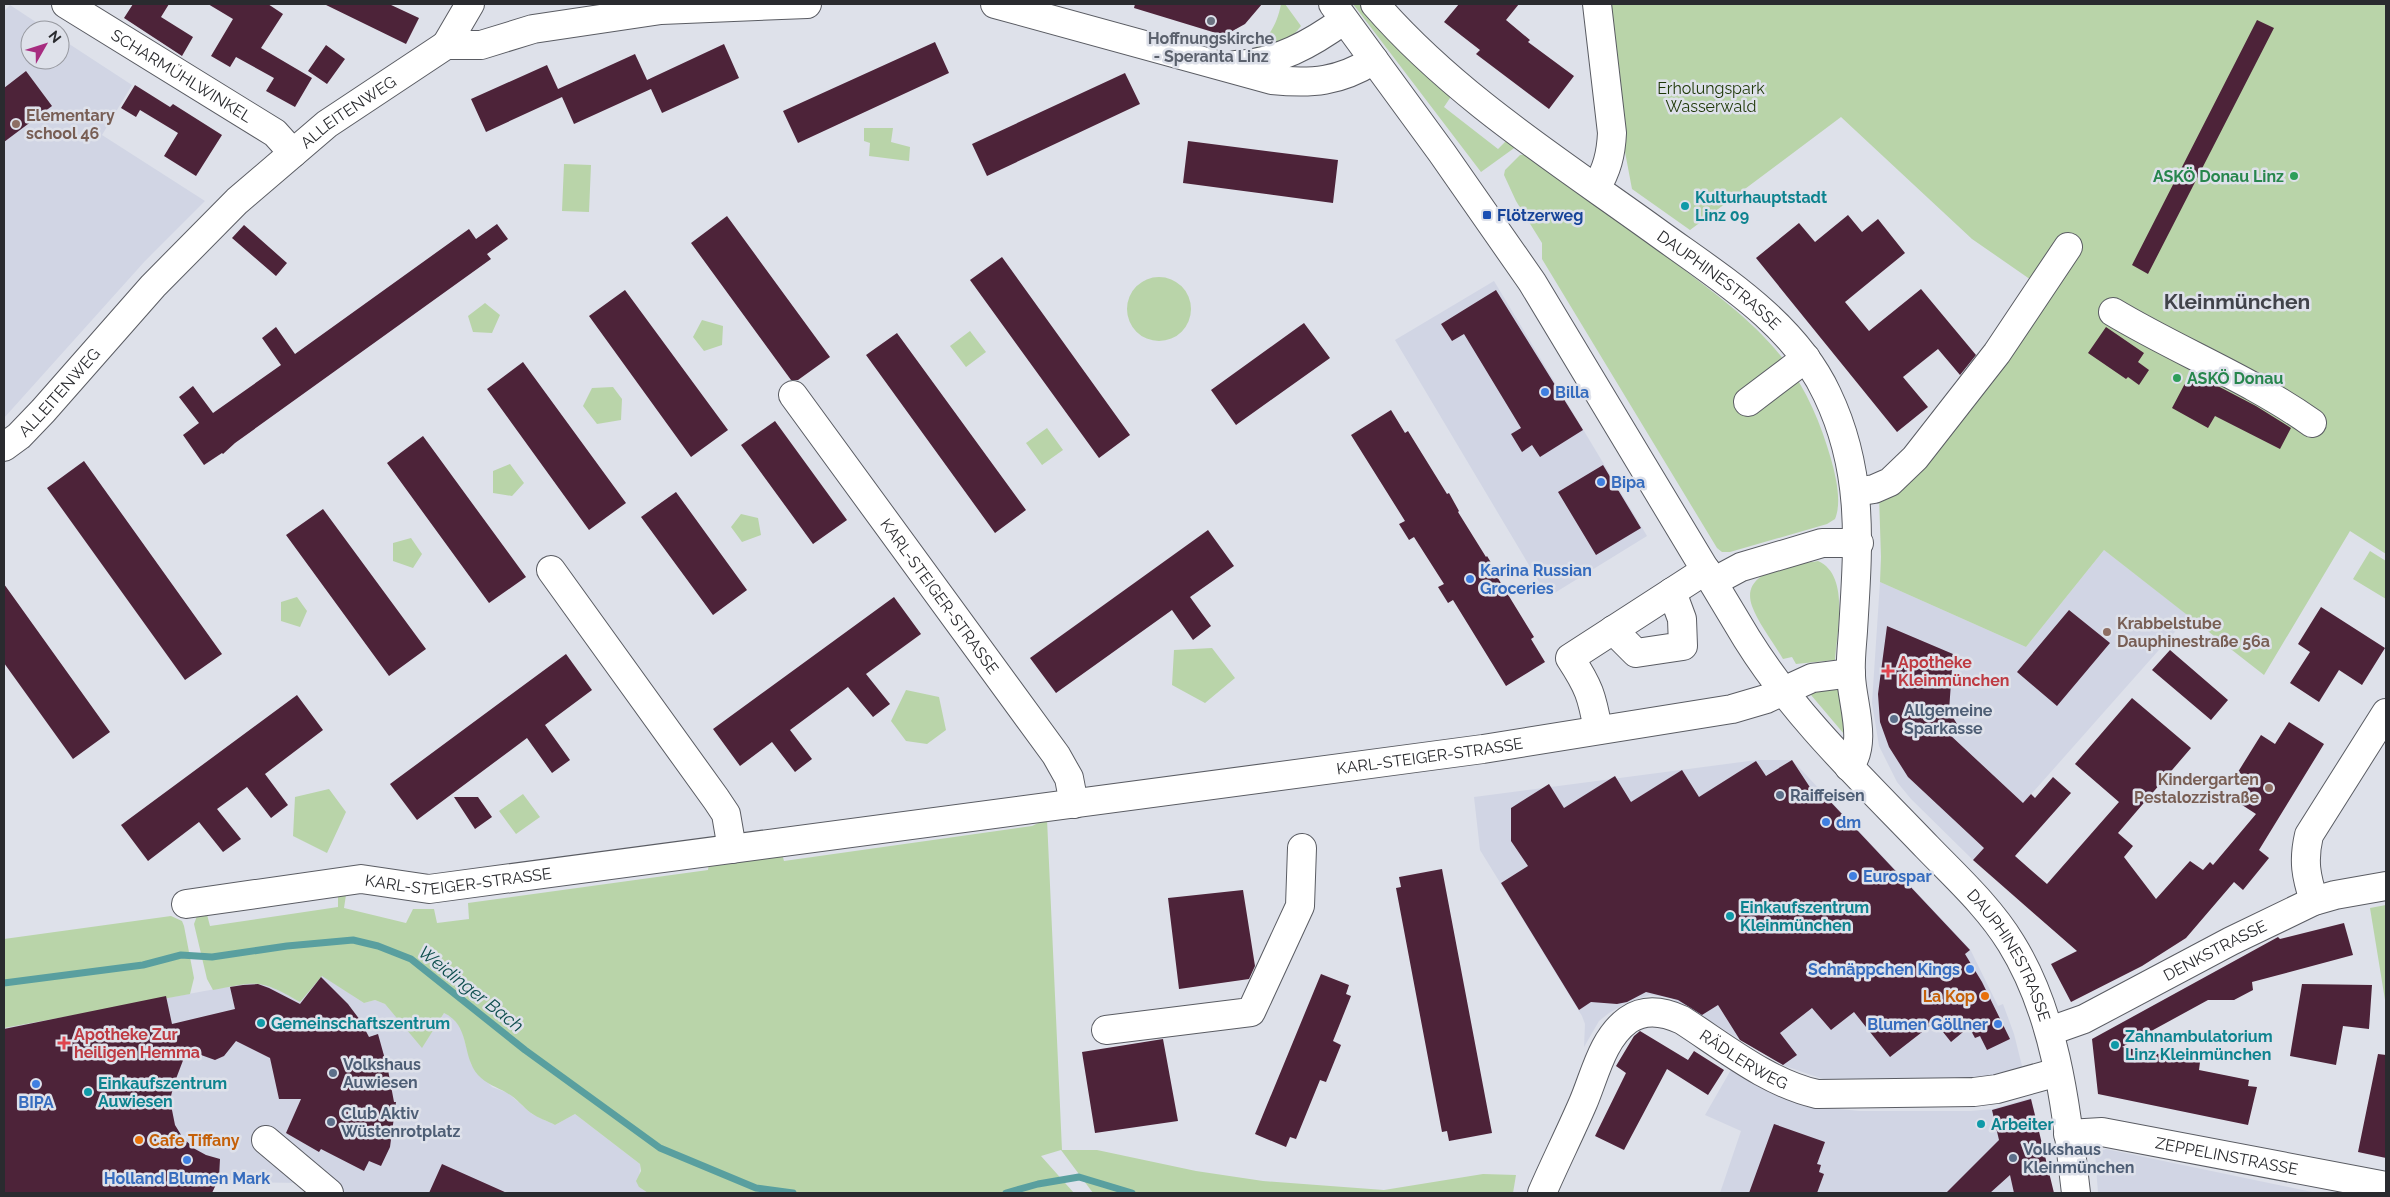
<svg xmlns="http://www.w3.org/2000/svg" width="2390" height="1197" font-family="Raleway,sans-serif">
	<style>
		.built { fill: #d1d5e4 }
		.green { fill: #b9d4a9 }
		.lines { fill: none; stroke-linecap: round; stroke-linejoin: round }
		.stream { stroke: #599f9f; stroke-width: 7 }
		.building { fill: #4d2339 }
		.minor-casing { stroke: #5a5c63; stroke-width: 30 }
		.major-casing { stroke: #5a5c63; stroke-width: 30 }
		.minor { stroke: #fff; stroke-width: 28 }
		.major { stroke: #fff; stroke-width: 28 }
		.worship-dot { fill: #6b7280; stroke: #dee1ea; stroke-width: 2 }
		.education-dot { fill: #8d6e63; stroke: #dee1ea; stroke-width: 2 }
		.leisure-dot { fill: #2e9e5b; stroke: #dee1ea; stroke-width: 2 }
		.culture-dot { fill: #0f9aa8; stroke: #dee1ea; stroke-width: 2 }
		.transit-dot { fill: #1a4fb4; stroke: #dee1ea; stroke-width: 2 }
		.shop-dot { fill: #3f7fe0; stroke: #dee1ea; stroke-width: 2 }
		.health-dot { fill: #e0444e; stroke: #dee1ea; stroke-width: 2 }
		.service-dot { fill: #5c6f8a; stroke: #dee1ea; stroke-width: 2 }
		.food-dot { fill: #e8710a; stroke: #dee1ea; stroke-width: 2 }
		.labels { text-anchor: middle; stroke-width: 5; stroke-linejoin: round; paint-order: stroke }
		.worship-label { font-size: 16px; font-weight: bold; fill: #5b616d; stroke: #dee1ea }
		.street-label { font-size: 16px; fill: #2a2b2f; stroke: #dee1ea }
		.park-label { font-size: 16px; fill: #1d3706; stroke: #dee1ea }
		.education-label { font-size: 16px; font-weight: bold; fill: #785e54; stroke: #dee1ea; text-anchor: start }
		.leisure-label { font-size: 16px; font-weight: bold; fill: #27864d; stroke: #dee1ea; text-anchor: end }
		.culture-label { font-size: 16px; font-weight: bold; fill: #0d838f; stroke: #dee1ea; text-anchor: start }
		.transit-label { font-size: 16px; font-weight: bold; fill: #164399; stroke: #dee1ea; text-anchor: start }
		.shop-label { font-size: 16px; font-weight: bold; fill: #366cbe; stroke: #dee1ea; text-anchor: start }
		.health-label { font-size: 16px; font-weight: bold; fill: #be3a42; stroke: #dee1ea; text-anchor: start }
		.service-label { font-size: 16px; font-weight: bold; fill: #4e5e75; stroke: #dee1ea; text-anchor: start }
		.food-label { font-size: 16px; font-weight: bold; fill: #c56008; stroke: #dee1ea; text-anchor: end }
		.water-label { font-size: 18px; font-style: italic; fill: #0d4d4d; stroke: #dee1ea }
		.district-label { font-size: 21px; font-weight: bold; fill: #41434a; stroke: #dee1ea }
	</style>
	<rect width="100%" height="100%" fill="#dee1ea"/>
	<path class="built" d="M10 5 48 30H30V60H60V38L132 85 102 135 205 201 145 261 4 418V11Z
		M1494 281 1647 536 1548 597 1395 340Z
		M2104 550 2189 616 1973 860 1911 799 1897 782 1879 746 1872 703 1880 582 2026 647Z
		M1757 760H1792L1970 949 1998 1006 2003 1004 2014 1034 2023 1070 2002 1076 1956 1081 1823 1079 1785 1066 1670 998 1650 995 1628 1002 1609 1013 1599 1021 1584 1047 1585 1024 1582 1016 1480 850 1474 797Z
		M322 975 364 1003 375 1000 385 1004 422 1047 444 1013 452 1017 461 1028 471 1064 492 1087 508 1093 532 1114 555 1125 575 1114 640 1164 639 1187 648 1193H329L299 1183 238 1182 219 1177 211 1193H4V1028L248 983 260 982 276 988 300 1002Z
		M1732 1068 1808 1106 1860 1111H1971L1992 1109 2031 1098 2054 1193H1720L1741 1131 1705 1115Z
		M2106 1149 2317 1193H2098L2095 1153Z"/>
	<path class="green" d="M1281 4H1285L1301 26C1286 46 1275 46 1252 50 1269 38 1277 25 1281 4Z
		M1353 4H1362L1452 95 1444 107 1498 149 1509 138 1517 146 1481 172Z
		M1605 4H2386V554L2350 531 2264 675 2104 550 2026 647 1880 582 1881 557 1879 496 1887 475 2037 284 1972 239 1841 117 1690 230 1632 189 1622 136Z
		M864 128H893L891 142 910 147 909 161 869 156 870 143 864 141Z
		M1527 154C1578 190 1627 226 1677 264 1714 293 1755 322 1784 360 1807 390 1821 424 1831 459 1836 477 1842 502 1835 519L1827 524 1730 552H1722L1717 548 1542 259V243L1516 201 1504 175 1505 170 1520 155Z
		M564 164 591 165 589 212 562 211Z
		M1127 309a32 32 0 1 1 64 0a32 32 0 1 1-64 0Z
		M485 303 500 315 492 333 473 332 468 316Z
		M702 320 723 326 722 345 704 351 693 337Z
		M970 331 986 352 966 367 950 346Z
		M613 387 622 399 621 420 597 424 583 406 592 388Z
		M1047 428 1063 450 1042 465 1026 443Z
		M510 464 524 483 512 496 493 493V471Z
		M741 514 758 518 761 535 742 542 731 527Z
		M411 538 422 554 413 568 393 561V543Z
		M2370 551 2386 561V599L2353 579Z
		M1818 561C1850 575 1837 631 1835 660L1796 664 1792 657 1783 659C1774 643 1758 623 1752 606 1739 569 1795 565 1818 561Z
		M297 597 307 611 300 627 281 621V602Z
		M1212 648 1235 678 1205 703 1172 685 1174 650Z
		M1843 687 1848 735 1844 734 1811 695V691Z
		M906 690 939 697 946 730 927 744 906 741 891 721Z
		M329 789 346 812 327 853 293 836 295 797Z
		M523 794 540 817 516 834 499 811Z
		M1047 819 1062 1150H1097L1196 1171 1263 1181 1384 1190 1483 1174 1516 1175 1513 1193H1093L1061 1150 1041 1156 1074 1193H648L639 1187 636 1181 641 1171 640 1164 575 1114 555 1125C548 1121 538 1118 531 1113 523 1107 516 1098 507 1093 497 1087 486 1084 478 1075 461 1055 471 1026 444 1013L422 1048 385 1004 375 1000 364 1003 322 976 300 1002C260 979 258 981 213 990L207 979 194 924 197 916 205 907 210 926 338 907V893L346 895 344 908 406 923 413 909H434L437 923 469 919 468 903 708 870 709 863 782 854 784 861 1032 826Z
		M2386 905V1006L2370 908Z
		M171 916 182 921 184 926 194 978 190 994 4 1028V939Z"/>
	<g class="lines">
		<path class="stream" d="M4 983 143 965 181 955 212 957 287 946 353 940 378 946 411 959 525 1050 660 1148 756 1188 793 1193
			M1006 1193 1038 1184 1079 1177 1132 1193"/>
	</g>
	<path class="building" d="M133 4H169L161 17 193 37 182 56 124 18Z
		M208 4H268L283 14 261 48 312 78 295 107 266 91 274 78 236 57 230 67 211 56 233 19Z
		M324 4H389L419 18 406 44Z
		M1135 4H1262L1245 24 1227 34 1216 33 1134 8Z
		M1459 4H1519L1506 20 1530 40 1528 42 1574 76 1549 109 1476 54 1480 50 1444 22Z
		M2257 20 2274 28 2148 274 2132 265Z
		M935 42 949 73 798 143 783 111Z
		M724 44 739 78 662 113 651 89 574 124 562 97 486 132 471 99 547 65 558 89 635 54 647 80Z
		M326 45 345 59 327 84 308 71Z
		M26 71 52 106 4 142V88Z
		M1125 73 1140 104 987 176 972 144Z
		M135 85 170 107 173 104 222 135 196 176 164 156 178 133 140 110 136 117 121 108Z
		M1188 141 1338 160 1333 203 1183 183Z
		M1848 215 1862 232 1878 219 1905 253 1845 302 1869 331 1921 289 1976 355 1960 375 1938 349 1903 377 1928 407 1897 432 1756 258 1799 223 1815 242Z
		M727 216 830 357 798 380H791L691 243Z
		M497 224 508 239 487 254 491 259 235 443 223 454 222 453 204 465 183 435 199 423 179 397 193 386 213 413 281 365 262 338 276 327 295 354 469 229 476 239Z
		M244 225 287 263 276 276 232 238Z
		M1002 257 1130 435 1099 458 970 280Z
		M625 290 728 430 691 457 589 316Z
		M1496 290 1583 430 1540 457 1532 445 1522 452 1511 434 1521 428 1464 334 1452 341 1441 324Z
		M1304 323 1330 358 1236 425 1211 390Z
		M2106 327 2144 353 2138 362 2149 370 2139 385 2128 377 2126 379 2088 353Z
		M897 333 1026 510 995 533 866 355Z
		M523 362 626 503 589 530 487 389Z
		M2191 372 2256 406 2291 428 2280 449 2215 416 2208 428 2172 408Z
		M1391 410 1405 433 1408 431 1447 494 1449 493 1459 511 1458 512 1486 557 1487 556 1498 574 1496 575 1534 637 1531 639 1545 662 1506 686 1453 600 1448 603 1438 587 1444 584 1414 537 1409 540 1399 524 1405 521 1351 435Z
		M775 421 847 520 813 544 741 445Z
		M423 436 526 577 489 603 387 463Z
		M84 461 222 654 185 680 47 488Z
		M1603 465 1641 528 1596 555 1558 492Z
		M676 492 747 590 713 615 641 517Z
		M323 509 426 649 389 676 286 535Z
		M1208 530 1234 566 1190 597 1211 626 1193 640 1172 610 1056 693 1030 658Z
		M4 584 110 732 73 759 4 663Z
		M894 597 921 634 866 674 890 704 873 717 848 687 790 730 812 759 795 772 772 742 740 766 713 729Z
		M2321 607 2385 648 2362 685 2339 670 2319 702 2290 683 2310 652 2298 644Z
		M2069 610 2110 643 2057 706 2017 672Z
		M1887 626 1953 654 1949 711 1957 724 1949 734 2023 803 2031 794 2035 798 2053 777 2071 793 2015 856 2047 884 2119 802 2075 764 2132 698 2191 748 2118 833 2133 846 2124 857 2156 899 2190 861 2203 870 2210 862 2213 865 2256 814 2239 803 2253 780 2238 772 2261 735 2275 744 2289 722 2324 744 2259 850 2269 858 2243 890 2234 882 2186 938 2142 966 2071 1002 2051 964 2077 951 1973 860 1984 848 1908 777 1889 747 1880 722 1878 694Z
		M2170 650 2228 700 2211 720 2152 670Z
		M566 654 592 690 545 725 570 760 552 773 527 738 417 820 390 784Z
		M297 695 323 730 265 774 288 805 271 818 247 787 217 809 241 839 223 852 199 822 148 861 121 825Z
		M1792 760 1819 801 1826 797 1970 950 1965 954 1982 982 2010 1039 1987 1050 1980 1036 1975 1038 1969 1027 1951 1042 1935 1022 1890 1057 1854 1012 1831 1030 1812 1008 1780 1033 1797 1055 1783 1065 1740 1040 1718 1005 1702 1015 1678 1000 1646 992 1627 1002 1617 1004 1591 1002 1579 1010 1501 883 1528 866 1511 841V808L1549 784 1564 808 1615 776 1631 802 1682 770 1699 797 1756 761 1766 776Z
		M454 797H478L492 817 475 829Z
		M1442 869 1492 1133 1449 1141 1447 1131 1442 1132 1396 888 1401 887 1399 877Z
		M1243 890 1255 966 1249 979 1179 989 1168 898Z
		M2344 923 2353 955 2252 982 2253 990 2234 1000H2208L2122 1047 2200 1062 2199 1070 2249 1080 2248 1086 2257 1087 2248 1125 2098 1094 2092 1039 2278 937 2280 939Z
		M1321 974 1349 985 1346 994 1351 996 1333 1041 1341 1045 1326 1082 1320 1080 1296 1139 1290 1137 1286 1147 1255 1134Z
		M321 977 348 1004 360 1020 369 1037 378 1034 388 1070 394 1102H396L390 1147 381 1166 369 1161 364 1171 321 1149 319 1152 286 1133 301 1099H279L270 1058 236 1041 224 1056 215 1060 187 1050 174 1084 170 1100 175 1125 183 1138 195 1149 206 1155 220 1159 219 1178 212 1193H4V1029L166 996 172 1024 235 1009 230 987 243 985 258 984 269 988 300 1004Z
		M2302 984 2372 985 2369 1029 2343 1026 2336 1065 2290 1056Z
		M1640 1031 1688 1060 1694 1051 1724 1070 1708 1095 1667 1069 1624 1150 1595 1136 1626 1073 1616 1066 1634 1036Z
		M1163 1039 1178 1121 1095 1133 1082 1052Z
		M2378 1054 2386 1055V1158L2358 1152Z
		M2031 1099 2054 1193H2014L2010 1175 1990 1193H1946L1999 1140 1992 1110Z
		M1774 1124 1825 1142 1817 1164 1821 1165 1819 1172 1824 1174 1817 1193H1749Z
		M442 1164 507 1193H429Z"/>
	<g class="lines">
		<g class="minor-casing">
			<g id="minor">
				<path id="s1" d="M66 4 275 133 293 153"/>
				<path d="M995 4 1272 80C1312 84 1339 82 1374 60"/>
				<path id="s2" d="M1375 4C1454 95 1557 160 1654 230 1717 276 1793 321 1827 394 1865 473 1858 547 1853 631 1852 646 1850 661 1851 676 1852 703 1868 743 1849 767"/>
				<path d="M446 45 470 4"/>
				<path d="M1235 65C1277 63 1311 44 1344 20"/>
				<path d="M1596 188C1607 170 1611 154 1612 133L1597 4"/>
				<path d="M2113 312C2178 351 2250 379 2312 423"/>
				<path id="s3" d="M793 395 1056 755 1069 778 1074 804"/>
				<path d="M1748 402 1806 358"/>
				<path id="s4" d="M4 447 19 436 43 411 153 286 237 201 327 124 446 45H481L533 29 661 10 807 4"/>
				<path d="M1855 492 1874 489 1890 482 1915 458 1997 353 2068 247"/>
				<path d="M551 570 716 799 726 814 732 849"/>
				<path d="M1713 582 1741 567 1822 543H1859"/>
				<path d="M1613 630 1636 653 1683 646 1682 619 1672 592"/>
				<path d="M1598 730C1592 696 1589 687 1570 658L1706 570"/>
				<path d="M2314 901C2306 876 2303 861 2309 835L2386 713"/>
				<path id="s5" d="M186 904 361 879 429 889 1483 749 1732 709 1766 699 1812 678 1851 673"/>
				<path d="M1106 1030 1251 1012 1300 906 1302 848"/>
				<path id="s6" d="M2050 1031 2084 1019 2231 941 2314 901 2335 895 2386 886"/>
				<path id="s7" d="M2068 1134 2102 1132 2386 1186"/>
				<path d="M266 1140 329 1193"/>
				<path id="s8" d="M1542 1193C1555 1163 1570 1133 1583 1103 1595 1075 1602 1039 1628 1020 1645 1008 1665 1012 1682 1020 1724 1047 1768 1083 1817 1094L1974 1092 1997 1089 2058 1072"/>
			</g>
		</g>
		<g class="major-casing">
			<g id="major">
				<path id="s9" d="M1333 4 1442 153 1532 282 1747 639C1797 719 1863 780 1927 847 1956 877 1989 907 2011 943 2057 1017 2066 1109 2076 1193"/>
			</g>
		</g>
		<use href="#minor" class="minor"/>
		<use href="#major" class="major"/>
	</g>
	<circle class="worship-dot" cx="1211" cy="21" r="5"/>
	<g class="education-dot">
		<circle cx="16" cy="124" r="5"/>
		<circle cx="2107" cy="632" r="5"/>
		<circle cx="2269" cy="788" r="5"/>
	</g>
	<g class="leisure-dot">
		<circle cx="2294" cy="176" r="5"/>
		<circle cx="2177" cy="378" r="5"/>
	</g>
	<g class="culture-dot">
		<circle cx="1685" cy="206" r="5"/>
		<circle cx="1730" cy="916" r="5"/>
		<circle cx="261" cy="1023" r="5"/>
		<circle cx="2115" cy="1045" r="5"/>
		<circle cx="88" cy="1092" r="5"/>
		<circle cx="1981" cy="1124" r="5"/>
	</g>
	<rect class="transit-dot" x="1482" y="210" width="10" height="10" rx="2.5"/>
	<g class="shop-dot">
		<circle cx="1545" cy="392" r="5"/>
		<circle cx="1601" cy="482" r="5"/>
		<circle cx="1470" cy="579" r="5"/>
		<circle cx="1826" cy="822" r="5"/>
		<circle cx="1853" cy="876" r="5"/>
		<circle cx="1970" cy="969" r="5"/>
		<circle cx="1998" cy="1024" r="5"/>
		<circle cx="36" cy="1084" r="5"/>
		<circle cx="187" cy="1160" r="5"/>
	</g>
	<g class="health-dot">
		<path d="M1885.5 663.5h5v5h5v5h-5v5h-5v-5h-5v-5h5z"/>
		<path d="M61.5 1035.5h5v5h5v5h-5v5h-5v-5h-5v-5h5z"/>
	</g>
	<g class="service-dot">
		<circle cx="1894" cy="719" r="5"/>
		<circle cx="1780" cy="795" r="5"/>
		<circle cx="333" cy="1073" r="5"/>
		<circle cx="331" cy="1122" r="5"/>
		<circle cx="2013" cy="1158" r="5"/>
	</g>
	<g class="food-dot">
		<circle cx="1985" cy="996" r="5"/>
		<circle cx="139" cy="1140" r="5"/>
	</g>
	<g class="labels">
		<g class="worship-label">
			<text x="1211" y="44">Hoffnungskirche<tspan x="1211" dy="18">- Speranta Linz</tspan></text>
		</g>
		<g class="street-label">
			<text dy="6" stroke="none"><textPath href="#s1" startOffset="136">SCHARMÜHLWINKEL</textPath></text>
			<text dy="6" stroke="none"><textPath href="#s4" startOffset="482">ALLEITENWEG</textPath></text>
			<text dy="6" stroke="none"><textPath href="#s2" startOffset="442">DAUPHINESTRASSE</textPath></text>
			<text dy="6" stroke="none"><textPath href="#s4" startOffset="78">ALLEITENWEG</textPath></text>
			<text dy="6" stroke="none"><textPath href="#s3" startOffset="249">KARL-STEIGER-STRASSE</textPath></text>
			<text dy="6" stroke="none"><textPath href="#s5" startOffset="1255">KARL-STEIGER-STRASSE</textPath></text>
			<text dy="6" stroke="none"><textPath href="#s5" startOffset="275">KARL-STEIGER-STRASSE</textPath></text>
			<text dy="6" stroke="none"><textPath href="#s6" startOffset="184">DENKSTRASSE</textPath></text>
			<text dy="6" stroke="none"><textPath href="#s9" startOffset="1172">DAUPHINESTRASSE</textPath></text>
			<text dy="6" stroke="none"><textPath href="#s8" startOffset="325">RÄDLERWEG</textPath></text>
			<text dy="6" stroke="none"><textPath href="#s7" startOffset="161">ZEPPELINSTRASSE</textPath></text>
		</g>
		<g class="park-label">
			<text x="1711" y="94">Erholungspark<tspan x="1711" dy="18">Wasserwald</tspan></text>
		</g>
		<g class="education-label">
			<text x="26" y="121">Elementary<tspan x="26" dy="18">school 46</tspan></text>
			<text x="2117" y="629">Krabbelstube<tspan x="2117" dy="18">Dauphinestraße 56a</tspan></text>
			<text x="2259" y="785" text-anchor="end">Kindergarten<tspan x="2259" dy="18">Pestalozzistraße</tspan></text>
		</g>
		<g class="leisure-label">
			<text x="2284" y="182">ASKÖ Donau Linz</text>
			<text x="2187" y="384" text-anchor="start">ASKÖ Donau</text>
		</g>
		<g class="culture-label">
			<text x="1695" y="203">Kulturhauptstadt<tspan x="1695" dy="18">Linz 09</tspan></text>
			<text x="1740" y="913">Einkaufszentrum<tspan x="1740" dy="18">Kleinmünchen</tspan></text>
			<text x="271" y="1029">Gemeinschaftszentrum</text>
			<text x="2125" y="1042">Zahnambulatorium<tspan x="2125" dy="18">Linz Kleinmünchen</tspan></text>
			<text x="98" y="1089">Einkaufszentrum<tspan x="98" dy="18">Auwiesen</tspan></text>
			<text x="1991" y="1130">Arbeiter</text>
		</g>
		<g class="transit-label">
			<text x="1497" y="221">Flötzerweg</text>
		</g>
		<g class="shop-label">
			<text x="1555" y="398">Billa</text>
			<text x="1611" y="488">Bipa</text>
			<text x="1480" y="576">Karina Russian<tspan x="1480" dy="18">Groceries</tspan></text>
			<text x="1836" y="828">dm</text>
			<text x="1863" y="882">Eurospar</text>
			<text x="1960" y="975" text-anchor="end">Schnäppchen Kings</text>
			<text x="1988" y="1030" text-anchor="end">Blumen Göllner</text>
			<text x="36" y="1108" text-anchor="middle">BIPA</text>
			<text x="187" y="1184" text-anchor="middle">Holland Blumen Mark</text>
		</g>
		<g class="health-label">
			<text x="1898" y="668">Apotheke<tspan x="1898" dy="18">Kleinmünchen</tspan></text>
			<text x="74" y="1040">Apotheke Zur<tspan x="74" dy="18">heiligen Hemma</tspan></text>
		</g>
		<g class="service-label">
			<text x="1904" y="716">Allgemeine<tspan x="1904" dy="18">Sparkasse</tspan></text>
			<text x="1790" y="801">Raiffeisen</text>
			<text x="343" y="1070">Volkshaus<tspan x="343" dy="18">Auwiesen</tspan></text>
			<text x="341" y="1119">Club Aktiv<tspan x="341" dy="18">Wüstenrotplatz</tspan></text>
			<text x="2023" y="1155">Volkshaus<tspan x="2023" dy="18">Kleinmünchen</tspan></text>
		</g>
		<g class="food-label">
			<text x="1975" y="1002">La Kop</text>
			<text x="149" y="1146" text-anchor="start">Cafe Tiffany</text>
		</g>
		<g class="water-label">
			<text transform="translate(471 989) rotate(38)" y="6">Weidinger Bach</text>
		</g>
		<g class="district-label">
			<text x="2237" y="309">Kleinmünchen</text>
		</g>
	</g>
	<rect width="2390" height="1197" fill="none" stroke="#2a2b2f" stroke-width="10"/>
	<g transform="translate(45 45) rotate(51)"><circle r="24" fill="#dee1ea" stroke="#96989f"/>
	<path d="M0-4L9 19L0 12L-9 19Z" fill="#a72c80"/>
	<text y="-8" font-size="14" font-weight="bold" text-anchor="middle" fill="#2a2b2f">N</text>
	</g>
</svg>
